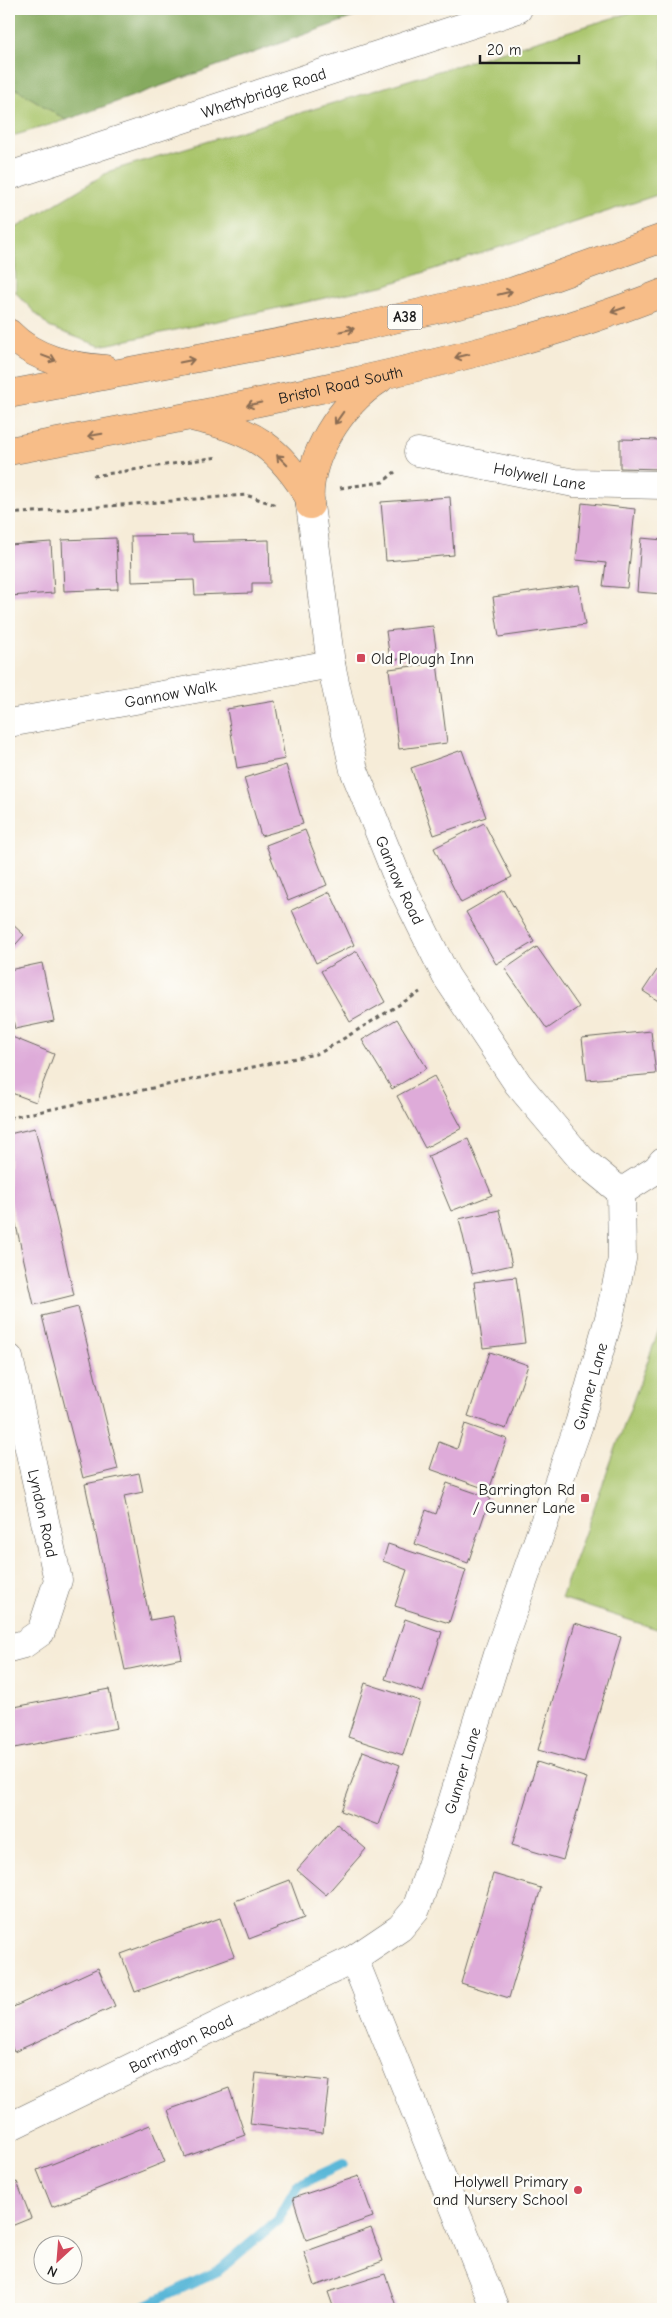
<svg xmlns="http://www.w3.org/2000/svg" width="672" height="2318" font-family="'Comic Neue',sans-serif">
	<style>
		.green { fill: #a9c56b; stroke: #627044 }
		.forest { fill: #86aa5f; stroke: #51633e }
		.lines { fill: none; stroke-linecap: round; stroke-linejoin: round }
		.stream { stroke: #5ab7d8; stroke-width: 10 }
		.building { fill: #deabd9 }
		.minor-casing { stroke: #68655e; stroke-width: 29 }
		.highway-casing { stroke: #68655e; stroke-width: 29 }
		.path { stroke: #68655e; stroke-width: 3; stroke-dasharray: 4 4; stroke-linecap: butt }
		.minor { stroke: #fff; stroke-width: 28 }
		.highway { stroke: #f7bd88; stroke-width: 28 }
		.oneway { stroke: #8a6c52 }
		.poi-dot { fill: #d1495b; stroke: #fdfcf7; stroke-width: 2 }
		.labels { text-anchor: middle; stroke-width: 5; stroke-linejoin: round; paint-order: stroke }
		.shield { fill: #fdfcf7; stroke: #605f5e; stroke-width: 1 }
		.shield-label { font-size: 15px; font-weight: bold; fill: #1c1c1c }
		.street-label { font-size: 16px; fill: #1c1c1c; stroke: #fdfcf7 }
		.poi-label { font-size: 16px; fill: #1c1c1c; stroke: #fdfcf7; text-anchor: end }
	</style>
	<rect width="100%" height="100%" fill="#fdfcf7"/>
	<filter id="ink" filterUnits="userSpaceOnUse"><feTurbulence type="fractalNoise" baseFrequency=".02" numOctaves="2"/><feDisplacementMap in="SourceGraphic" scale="10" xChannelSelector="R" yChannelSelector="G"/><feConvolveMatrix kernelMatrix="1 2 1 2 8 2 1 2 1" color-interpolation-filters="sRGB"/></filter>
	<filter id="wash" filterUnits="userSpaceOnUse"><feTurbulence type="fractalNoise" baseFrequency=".0096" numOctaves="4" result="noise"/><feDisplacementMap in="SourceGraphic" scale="20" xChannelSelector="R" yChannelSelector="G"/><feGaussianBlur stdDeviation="1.12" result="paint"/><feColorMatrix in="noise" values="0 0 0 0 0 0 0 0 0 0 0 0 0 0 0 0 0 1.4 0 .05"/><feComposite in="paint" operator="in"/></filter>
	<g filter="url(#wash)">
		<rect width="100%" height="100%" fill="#f6ecd8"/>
		<path class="green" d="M642 9H663V193L386 285 100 346 49 327 16 293 14 229 110 171Z
			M9 84 66 120 9 137Z
			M663 1319V1631L561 1598Z"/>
		<path class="forest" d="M9 9H358L359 15 66 120 9 84Z"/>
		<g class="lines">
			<path class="stream" d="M138 2309 218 2271 278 2220 298 2185 343 2164"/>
		</g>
		<g id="blocks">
			<path class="building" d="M620 439 663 440V469L620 468Z
				M450 497 454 555 386 561 381 502Z
				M582 503 635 509 627 588 603 586 606 563 576 560Z
				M192 535 193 542 269 540 270 583H252V593L195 595 194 580 132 582 131 536Z
				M116 538 118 589 64 591 62 540Z
				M641 538 663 540V594L637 592Z
				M51 542 54 593 9 596V545Z
				M579 585 585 625 499 637 493 597Z
				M433 626 437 655 390 660 386 631Z
				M437 663 447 743 399 749 389 669Z
				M275 701 285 759 237 768 227 709Z
				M462 750 486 817 434 835 411 768Z
				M286 765 303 824 261 836 244 778Z
				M484 823 512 877 461 903 434 848Z
				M305 830 327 885 288 901 266 845Z
				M504 890 534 942 496 964 466 912Z
				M330 892 354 945 316 963 292 910Z
				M9 921 24 935 9 952Z
				M537 947 579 1007 547 1029 505 969Z
				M357 951 385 1002 350 1022 321 971Z
				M663 961V1004L643 991Z
				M42 963 54 1021 15 1029 9 1002V970Z
				M397 1019 427 1068 392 1089 362 1040Z
				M651 1031 656 1074 587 1080 582 1038Z
				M12 1037 54 1054 36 1102 9 1092V1045Z
				M434 1076 462 1128 425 1148 397 1096Z
				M35 1128 74 1295 34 1305 9 1194V1134Z
				M468 1139 492 1195 451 1211 428 1156Z
				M499 1210 512 1265 472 1274 459 1219Z
				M516 1277 525 1343 483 1348 474 1282Z
				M78 1307 118 1469 83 1478 42 1316Z
				M490 1352 528 1365 506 1429 468 1416Z
				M465 1424 507 1439 489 1490 430 1469 439 1442 457 1449Z
				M139 1473 143 1492 124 1496 150 1620 173 1616 182 1658 125 1670 85 1484Z
				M447 1483 490 1498 468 1563 415 1544 426 1510 436 1514Z
				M388 1544 466 1570 449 1623 395 1606 407 1570 383 1561Z
				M405 1619 442 1632 423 1692 385 1679Z
				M575 1623 621 1637 584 1763 538 1750Z
				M365 1683 420 1701 403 1755 348 1737Z
				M109 1689 117 1728 9 1749V1708Z
				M363 1751 400 1765 378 1825 341 1811Z
				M537 1762 587 1778 563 1860 512 1845Z
				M337 1824 366 1849 326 1895 297 1870Z
				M493 1874 541 1888 509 1998 461 1983Z
				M290 1880 304 1918 249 1939 235 1901Z
				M220 1918 234 1956 135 1992 121 1954Z
				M98 1968 115 2006 14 2052 9 2041V2009Z
				M256 2073 329 2081 323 2133 250 2124Z
				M229 2088 245 2135 185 2157 168 2110Z
				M150 2125 165 2162 52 2207 37 2170Z
				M359 2176 373 2217 306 2240 293 2198Z
				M17 2182 31 2218 9 2227V2185Z
				M371 2228 383 2261 315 2286 304 2252Z
				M385 2274 397 2309H334L328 2292Z"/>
		</g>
	</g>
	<g filter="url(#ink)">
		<use href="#blocks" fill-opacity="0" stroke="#68655e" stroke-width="1"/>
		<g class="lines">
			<g class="minor-casing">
				<g id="minor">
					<path id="s1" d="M9 176 518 9"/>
					<path id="s2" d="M418 452 574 483 663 485"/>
					<path id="s3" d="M310 505 331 664 354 770 398 879 446 976 518 1084 582 1160 621 1192"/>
					<path id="s4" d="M9 723 331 664"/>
					<path d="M621 1192 657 1169 663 1161"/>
					<path id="s5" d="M9 1358 58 1580 41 1632 24 1644 9 1648"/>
					<path d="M354 1959 495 2309"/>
					<path id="s6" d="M9 2127 354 1959 400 1928 416 1909 446 1822 498 1653 579 1424 609 1318 622 1259 621 1192"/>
				</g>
			</g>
			<g class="highway-casing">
				<g id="highway">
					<path d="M9 333C35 360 70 366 105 369"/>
					<path d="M9 394 360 327 514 291 663 238"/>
					<path d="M196 418C253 430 280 448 310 499"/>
					<path id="s7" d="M9 451C121 430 232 409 343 384 452 360 560 334 663 293"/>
					<path d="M310 505C306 457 341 404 380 379"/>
				</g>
			</g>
			<path class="path" d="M93 476 218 457
				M340 488 383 482 395 472
				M9 514 246 495 276 505
				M9 1118 320 1053 420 992"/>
			<use href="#minor" class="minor"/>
			<use href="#highway" class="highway"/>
		</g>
		<defs><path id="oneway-shaft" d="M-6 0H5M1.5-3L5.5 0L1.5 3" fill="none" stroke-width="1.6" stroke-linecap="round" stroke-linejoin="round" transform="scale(1.25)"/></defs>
		<g class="oneway">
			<use href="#oneway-shaft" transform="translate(505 293) rotate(-13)"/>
			<use href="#oneway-shaft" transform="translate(618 310) rotate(161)"/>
			<use href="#oneway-shaft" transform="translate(347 330) rotate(-11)"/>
			<use href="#oneway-shaft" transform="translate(462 356) rotate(166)"/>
			<use href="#oneway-shaft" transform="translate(49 358) rotate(21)"/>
			<use href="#oneway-shaft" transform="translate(187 361) rotate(-11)"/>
			<use href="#oneway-shaft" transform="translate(254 404) rotate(168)"/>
			<use href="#oneway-shaft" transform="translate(339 418) rotate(125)"/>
			<use href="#oneway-shaft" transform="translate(95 435) rotate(170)"/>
			<use href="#oneway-shaft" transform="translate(282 460) rotate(-135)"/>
		</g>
	</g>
	<g class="poi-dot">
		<rect x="356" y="653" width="10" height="10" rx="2.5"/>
		<rect x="580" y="1493" width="10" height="10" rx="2.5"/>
		<circle cx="578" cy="2190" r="5"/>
	</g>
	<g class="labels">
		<rect class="shield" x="387.5" y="304.5" width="35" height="25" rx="4"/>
		<g class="shield-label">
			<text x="405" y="322">A38</text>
		</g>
		<g class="street-label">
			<text dy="6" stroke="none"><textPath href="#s1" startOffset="268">Whettybridge Road</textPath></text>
			<text dy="6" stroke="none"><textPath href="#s7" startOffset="338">Bristol Road South</textPath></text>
			<text dy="6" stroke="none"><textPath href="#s2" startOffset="124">Holywell Lane</textPath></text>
			<text dy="6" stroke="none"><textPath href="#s4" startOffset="164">Gannow Walk</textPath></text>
			<text dy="6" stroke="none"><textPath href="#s3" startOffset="388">Gannow Road</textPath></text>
			<text dy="6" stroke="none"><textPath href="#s6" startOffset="1015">Gunner Lane</textPath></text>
			<text dy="6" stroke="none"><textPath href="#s5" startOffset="159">Lyndon Road</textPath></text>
			<text dy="6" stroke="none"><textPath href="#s6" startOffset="610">Gunner Lane</textPath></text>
			<text dy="6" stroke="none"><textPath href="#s6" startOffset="191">Barrington Road</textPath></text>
		</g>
		<g class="poi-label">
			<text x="371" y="664" text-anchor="start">Old Plough Inn</text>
			<text x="575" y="1495">Barrington Rd<tspan x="575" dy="18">/ Gunner Lane</tspan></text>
			<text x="568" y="2187">Holywell Primary<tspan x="568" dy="18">and Nursery School</tspan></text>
		</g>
	</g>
	<rect width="672" height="2318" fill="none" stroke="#fdfcf7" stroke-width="30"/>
	<g transform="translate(58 2260) rotate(206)"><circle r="24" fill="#fdfcf7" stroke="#a3a29f"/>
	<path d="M0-4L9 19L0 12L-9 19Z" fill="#d1495b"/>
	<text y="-8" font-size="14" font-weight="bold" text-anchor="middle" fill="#1c1c1c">N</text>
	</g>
	<path d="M480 55v8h99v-8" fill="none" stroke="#1c1c1c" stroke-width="2.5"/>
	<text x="487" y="55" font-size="15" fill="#1c1c1c" stroke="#fdfcf7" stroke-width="4" paint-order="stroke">20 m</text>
</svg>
